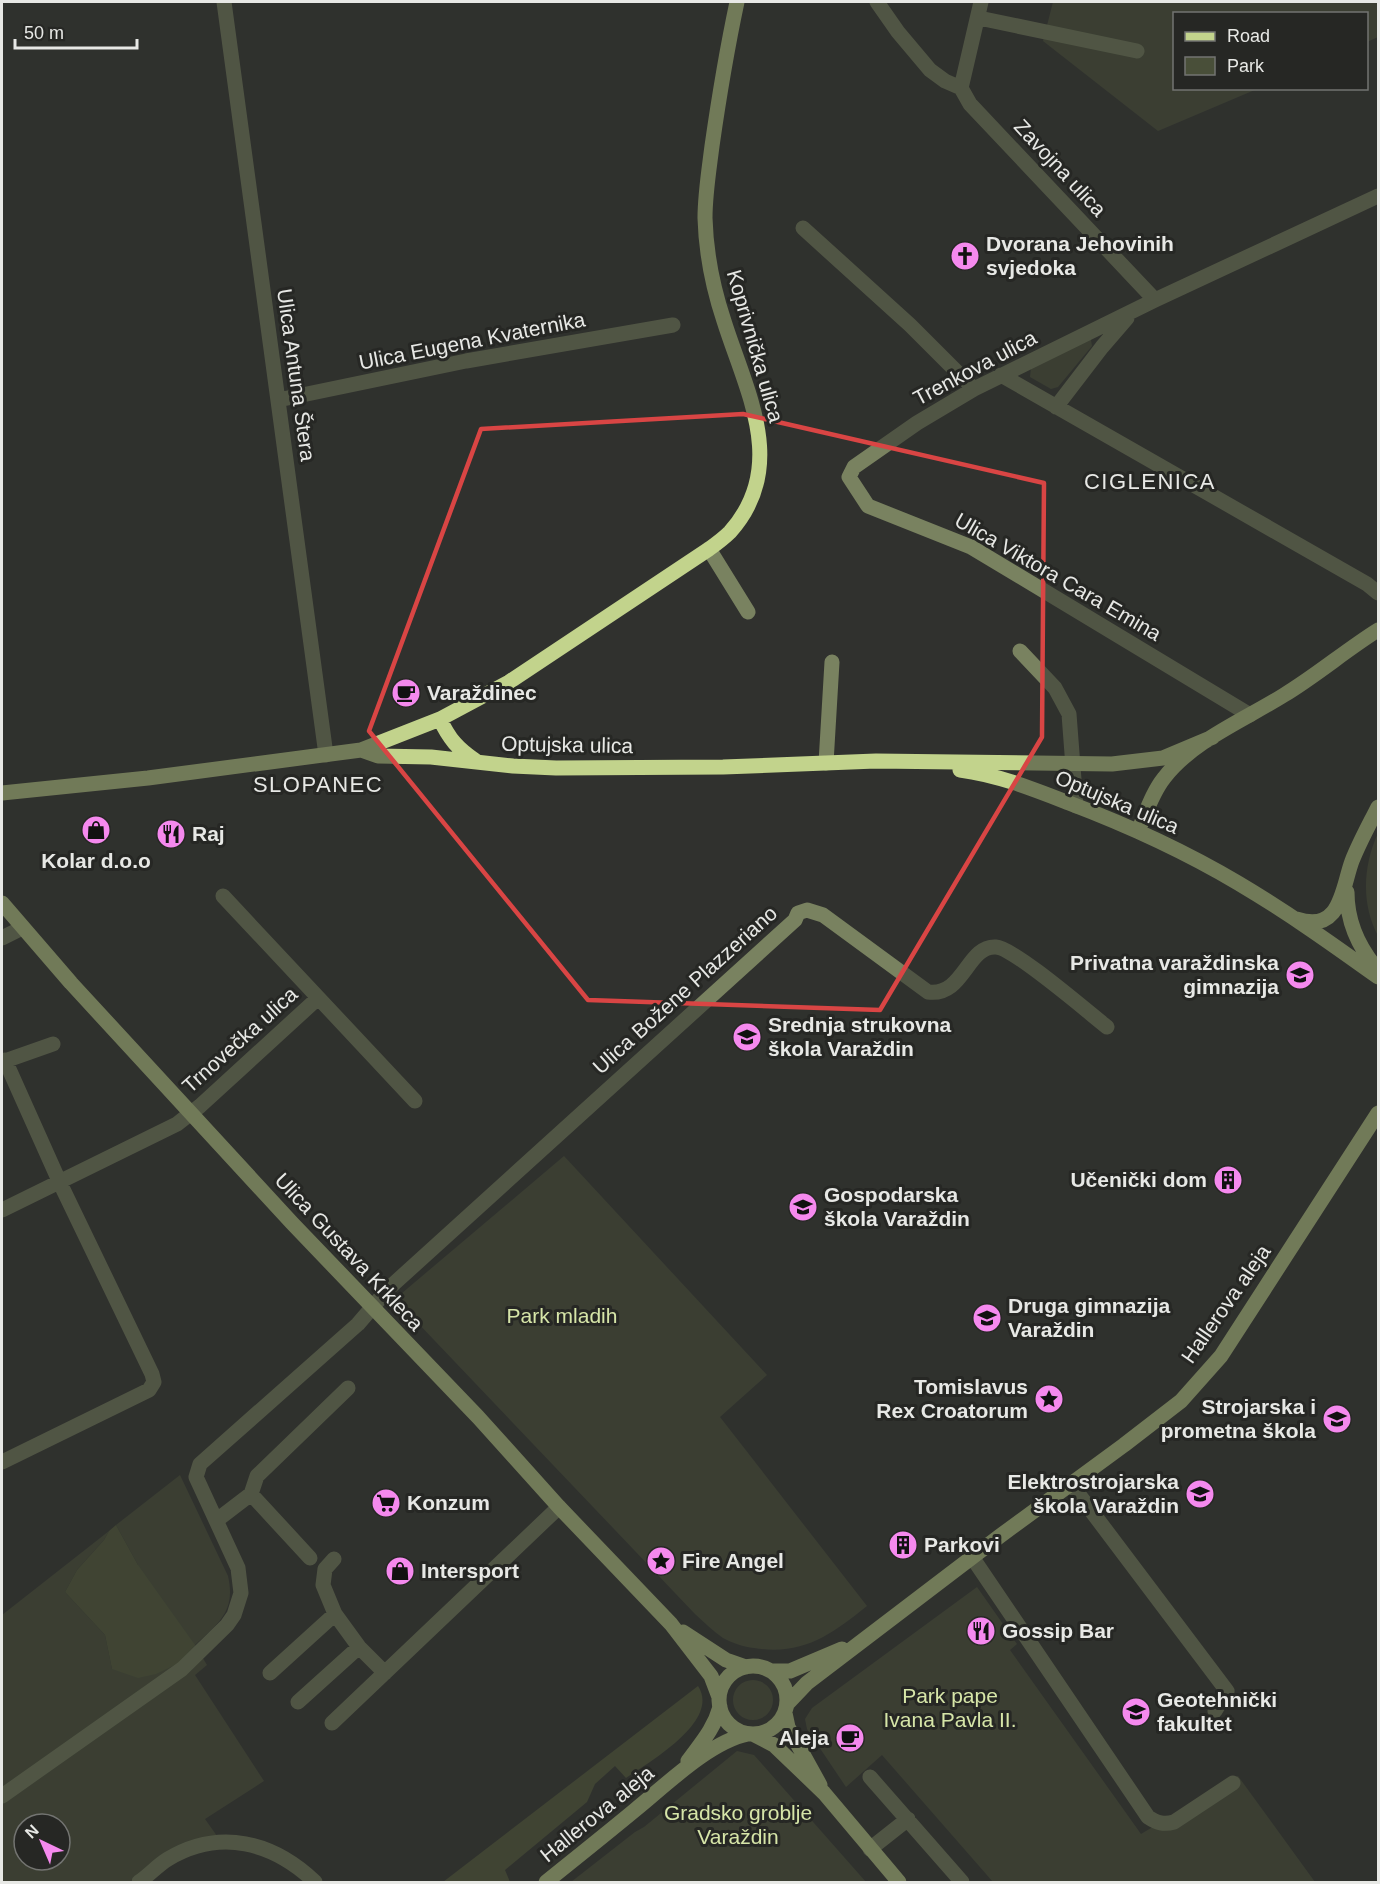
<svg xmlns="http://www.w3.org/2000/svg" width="1380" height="1884" font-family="Helvetica,sans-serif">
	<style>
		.green { fill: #494f39; fill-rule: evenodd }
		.forest { fill: #545c3b }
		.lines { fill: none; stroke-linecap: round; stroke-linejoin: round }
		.minor { stroke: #798260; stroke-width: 15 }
		.major { stroke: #c2d38c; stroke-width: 15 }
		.marked { fill: none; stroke: #d94544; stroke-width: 4.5; stroke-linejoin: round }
		.labels { text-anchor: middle; stroke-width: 6; stroke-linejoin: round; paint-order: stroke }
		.street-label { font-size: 21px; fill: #e7e8e5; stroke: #262724 }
		.poi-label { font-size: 21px; font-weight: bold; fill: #e7e8e5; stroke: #262724; text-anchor: start }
		.park-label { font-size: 21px; fill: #d6e5a8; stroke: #262724 }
		.neighbourhood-label { font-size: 22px; letter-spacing: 1.5px; fill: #e7e8e5; stroke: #262724 }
	</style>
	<rect width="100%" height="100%" fill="#30312e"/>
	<path class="green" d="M1053 2H1378V37L1367 42 1366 14H1174V88L1257 89 1158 131 1043 41Z
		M1086 340H1091L1092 346 1058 387 1051 389 1030 377 1031 368Z
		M1378 833V936C1361 904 1363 866 1378 833Z
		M564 1156 767 1375 720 1417 867 1606C831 1635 802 1656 754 1648 744 1647 732 1643 723 1638 713 1631 704 1622 695 1614L395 1299Z
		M180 1475 228 1576C236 1611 219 1623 195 1645L207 1665 195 1675 264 1781 205 1819 217 1836 148 1867 129 1882H2V1615L109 1531 104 1540 77 1570 65 1592 105 1635 112 1669 138 1565 116 1525ZM24 1824H60V1860H24Z
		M977 1587 1017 1644 1010 1650 1141 1834 1238 1776 1315 1882H993L882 1755 846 1787 807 1729 805 1719 812 1708Z
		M733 1700a20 20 0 1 1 40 0a20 20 0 1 1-40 0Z
		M737 1751 754 1755 866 1882H571L635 1832 644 1827Z"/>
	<path class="forest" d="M116 1525 138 1565 195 1645 179 1663 156 1674 138 1678 112 1669 105 1635 65 1592 77 1570 104 1540 109 1531Z
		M698 1686C721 1721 649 1762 626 1778L615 1766 595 1784 587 1802 505 1870 510 1882H443Z"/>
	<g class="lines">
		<path class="minor" d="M224 2 326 755
			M877 2 898 32 930 70 945 81 961 88 970 104 1155 300
			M979 18 1137 51
			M961 88 981 2
			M803 228 910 325 974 389
			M1001 375 1367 584 1378 593
			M278 400 466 361 673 325
			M1056 407 1102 347 1127 318
			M709 549 748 612
			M1020 651 1055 688 1069 714 1076 806
			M1250 715 971 547 868 506 849 477 854 467 917 423 974 389 1155 300 1378 196
			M826 763 832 662
			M223 896 415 1101
			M2 938 22 928
			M2 1062 53 1044
			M2 1210 177 1124 200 1106 318 998
			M2 1462 149 1390 154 1382 152 1374 60 1183 5 1060
			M1071 1484 1227 1691 1215 1711
			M251 1494 257 1476 348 1388
			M217 1520 251 1494 310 1558
			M972 1557 1148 1817C1157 1823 1164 1825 1174 1822L1233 1783
			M334 1559 325 1569 323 1585 335 1614 359 1647 385 1673
			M270 1673 335 1614
			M298 1702 359 1647
			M332 1723 559 1507
			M870 1777 962 1882
			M2 1796 182 1669 227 1625 234 1615 241 1593 238 1568 196 1477 200 1464 358 1324 388 1289 795 920 798 913 807 910 823 915 928 992C964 997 967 945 996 947 1014 948 1089 1013 1107 1027
			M870 1849 908 1819
			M139 1882C149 1875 158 1865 168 1859 220 1828 273 1842 315 1882"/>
		<path class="major" d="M440 719C449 739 458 749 476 761
			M361 750 378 756 431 757 513 766 556 768 723 767 876 761 1112 764 1163 758 1213 737
			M960 770C998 775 1033 789 1069 803 1127 825 1184 851 1238 883 1287 912 1332 944 1378 977
			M2 793 148 778 361 750 440 719 509 682 709 549C716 544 724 538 730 532 789 466 746 391 724 321 713 288 706 253 705 218 705 194 709 170 712 146 719 97 727 49 737 2
			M1138 831C1146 813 1152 793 1164 778 1192 741 1246 719 1284 695 1317 675 1346 650 1378 630
			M1347 892C1347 923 1359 948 1378 970
			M2 903 71 983 292 1223 478 1417 559 1507 671 1624 711 1676 719 1697
			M1297 919C1341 934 1342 888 1352 861 1359 843 1369 825 1378 807
			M683 1632 726 1660 746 1667
			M719 1700a34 34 0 1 1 68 0a34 34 0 1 1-68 0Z
			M772 1671H790L842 1649
			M787 1704 807 1683 1000 1536 1124 1445 1181 1401 1221 1356 1378 1113
			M785 1713 788 1727 820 1785
			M753 1734 774 1745 824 1793 899 1882
			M688 1761C701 1743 714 1729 720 1707
			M546 1882C576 1858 606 1834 635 1810 666 1785 709 1742 748 1734"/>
	</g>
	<path d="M0 0H1380V1884H0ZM743 414 1044 483 1042 737 880 1010 588 1000 369 731 481 429Z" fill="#30312e" fill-opacity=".55" fill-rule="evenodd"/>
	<path class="marked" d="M743 414 1044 483 1042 737 880 1010 588 1000 369 731 481 429Z"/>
	<defs>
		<g id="church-disc" transform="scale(1.5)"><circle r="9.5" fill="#f589ee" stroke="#262724"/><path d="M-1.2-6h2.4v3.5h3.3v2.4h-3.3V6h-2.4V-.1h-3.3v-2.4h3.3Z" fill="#111"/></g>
		<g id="cafe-disc" transform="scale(1.5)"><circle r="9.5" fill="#f589ee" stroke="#262724"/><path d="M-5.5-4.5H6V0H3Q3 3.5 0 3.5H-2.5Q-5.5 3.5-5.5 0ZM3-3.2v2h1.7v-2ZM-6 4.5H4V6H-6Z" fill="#111"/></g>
		<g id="shop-disc" transform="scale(1.5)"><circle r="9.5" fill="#f589ee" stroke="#262724"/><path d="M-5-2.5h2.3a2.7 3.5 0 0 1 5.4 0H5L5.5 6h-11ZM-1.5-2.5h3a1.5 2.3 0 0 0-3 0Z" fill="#111"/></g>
		<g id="restaurant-disc" transform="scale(1.5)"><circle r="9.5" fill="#f589ee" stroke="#262724"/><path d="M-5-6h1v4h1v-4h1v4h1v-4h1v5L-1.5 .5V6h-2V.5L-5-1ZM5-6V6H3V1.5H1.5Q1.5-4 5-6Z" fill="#111"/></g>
		<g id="school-disc" transform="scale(1.5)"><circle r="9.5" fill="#f589ee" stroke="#262724"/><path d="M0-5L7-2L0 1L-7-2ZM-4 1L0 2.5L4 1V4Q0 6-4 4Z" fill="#111"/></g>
		<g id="building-disc" transform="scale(1.5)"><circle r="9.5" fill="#f589ee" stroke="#262724"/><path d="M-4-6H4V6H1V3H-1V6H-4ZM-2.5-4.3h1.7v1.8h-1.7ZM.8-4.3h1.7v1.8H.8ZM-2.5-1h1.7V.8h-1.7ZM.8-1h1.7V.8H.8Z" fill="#111"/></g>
		<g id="sight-disc" transform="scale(1.5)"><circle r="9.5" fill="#f589ee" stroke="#262724"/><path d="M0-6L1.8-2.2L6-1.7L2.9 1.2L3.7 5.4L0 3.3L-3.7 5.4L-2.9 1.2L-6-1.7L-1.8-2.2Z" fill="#111"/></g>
		<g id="supermarket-disc" transform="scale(1.5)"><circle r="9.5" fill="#f589ee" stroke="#262724"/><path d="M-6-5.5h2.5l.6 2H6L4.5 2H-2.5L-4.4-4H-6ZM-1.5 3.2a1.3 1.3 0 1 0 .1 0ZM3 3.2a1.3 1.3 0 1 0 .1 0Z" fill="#111"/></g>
		<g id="university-disc" transform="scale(1.5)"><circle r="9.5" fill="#f589ee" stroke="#262724"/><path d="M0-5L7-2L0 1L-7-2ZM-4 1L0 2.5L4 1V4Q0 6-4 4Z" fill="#111"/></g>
	</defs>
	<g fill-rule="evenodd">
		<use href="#church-disc" x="965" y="256"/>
		<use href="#cafe-disc" x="406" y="693"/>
		<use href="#shop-disc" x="96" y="830"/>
		<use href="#restaurant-disc" x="171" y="834"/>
		<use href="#school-disc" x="1300" y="975"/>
		<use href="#school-disc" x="747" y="1037"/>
		<use href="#building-disc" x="1228" y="1180"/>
		<use href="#school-disc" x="803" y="1207"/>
		<use href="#school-disc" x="987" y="1318"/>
		<use href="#sight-disc" x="1049" y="1399"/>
		<use href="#school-disc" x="1337" y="1419"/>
		<use href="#school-disc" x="1200" y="1494"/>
		<use href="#supermarket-disc" x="386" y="1503"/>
		<use href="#building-disc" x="903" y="1545"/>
		<use href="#sight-disc" x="661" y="1561"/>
		<use href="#shop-disc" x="400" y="1571"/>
		<use href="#restaurant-disc" x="981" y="1631"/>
		<use href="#university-disc" x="1136" y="1712"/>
		<use href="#cafe-disc" x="850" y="1738"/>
	</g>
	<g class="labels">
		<g class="street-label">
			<text transform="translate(1060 168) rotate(47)" y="7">Zavojna ulica</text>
			<text transform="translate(472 341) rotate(-11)" y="7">Ulica Eugena Kvaternika</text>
			<text transform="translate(755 346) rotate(74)" y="7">Koprivnička ulica</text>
			<text transform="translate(975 368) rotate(-28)" y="7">Trenkova ulica</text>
			<text transform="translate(296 375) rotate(82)" y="7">Ulica Antuna Štera</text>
			<text transform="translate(1058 577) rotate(30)" y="7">Ulica Viktora Cara Emina</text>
			<text transform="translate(567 745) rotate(1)" y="7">Optujska ulica</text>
			<text transform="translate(1117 802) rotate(23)" y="7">Optujska ulica</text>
			<text transform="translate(685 990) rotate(-42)" y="7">Ulica Božene Plazzeriano</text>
			<text transform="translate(240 1040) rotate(-42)" y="7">Trnovečka ulica</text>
			<text transform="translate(349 1252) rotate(47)" y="7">Ulica Gustava Krkleca</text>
			<text transform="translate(1226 1304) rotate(-55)" y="7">Hallerova aleja</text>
			<text transform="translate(597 1814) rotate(-39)" y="7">Hallerova aleja</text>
		</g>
		<g class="poi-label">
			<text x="986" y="251">Dvorana Jehovinih<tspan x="986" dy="24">svjedoka</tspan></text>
			<text x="427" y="700">Varaždinec</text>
			<text x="192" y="841">Raj</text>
			<text x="96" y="868" text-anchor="middle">Kolar d.o.o</text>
			<text x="1279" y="970" text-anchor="end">Privatna varaždinska<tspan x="1279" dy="24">gimnazija</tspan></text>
			<text x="768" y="1032">Srednja strukovna<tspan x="768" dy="24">škola Varaždin</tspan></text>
			<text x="1207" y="1187" text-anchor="end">Učenički dom</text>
			<text x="824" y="1202">Gospodarska<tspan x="824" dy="24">škola Varaždin</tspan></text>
			<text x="1008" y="1313">Druga gimnazija<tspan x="1008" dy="24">Varaždin</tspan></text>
			<text x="1028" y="1394" text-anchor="end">Tomislavus<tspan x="1028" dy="24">Rex Croatorum</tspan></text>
			<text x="1316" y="1414" text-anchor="end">Strojarska i<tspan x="1316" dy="24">prometna škola</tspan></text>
			<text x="1179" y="1489" text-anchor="end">Elektrostrojarska<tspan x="1179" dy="24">škola Varaždin</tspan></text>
			<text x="407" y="1510">Konzum</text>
			<text x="924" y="1552">Parkovi</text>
			<text x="682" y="1568">Fire Angel</text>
			<text x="421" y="1578">Intersport</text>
			<text x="1002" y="1638">Gossip Bar</text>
			<text x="1157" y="1707">Geotehnički<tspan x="1157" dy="24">fakultet</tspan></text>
			<text x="829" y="1745" text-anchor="end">Aleja</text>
		</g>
		<g class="park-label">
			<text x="562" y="1323">Park mladih</text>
			<text x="950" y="1703">Park pape<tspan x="950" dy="24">Ivana Pavla II.</tspan></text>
			<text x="738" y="1820">Gradsko groblje<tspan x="738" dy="24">Varaždin</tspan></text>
		</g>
		<g class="neighbourhood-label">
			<text x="1150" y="489">CIGLENICA</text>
			<text x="318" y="792">SLOPANEC</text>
		</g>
	</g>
	<rect width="1380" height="1884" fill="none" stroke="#e7e8e5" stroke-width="6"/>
	<rect x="1173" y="12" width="195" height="78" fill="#262724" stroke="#737471" stroke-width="1.5"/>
	<rect x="1185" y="32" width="30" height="9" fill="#c2d38c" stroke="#737471" stroke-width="1.5"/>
	<text x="1227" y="42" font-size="18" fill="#e7e8e5">Road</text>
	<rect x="1185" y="57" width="30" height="18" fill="#494f39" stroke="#737471" stroke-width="1.5"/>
	<text x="1227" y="72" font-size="18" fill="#e7e8e5">Park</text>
	<g transform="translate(42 1842) rotate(316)"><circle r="28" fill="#262724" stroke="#737471" stroke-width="1.5"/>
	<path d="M0-4.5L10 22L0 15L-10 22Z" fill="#f589ee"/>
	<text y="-9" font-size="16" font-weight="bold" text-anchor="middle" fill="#e7e8e5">N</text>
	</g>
	<path d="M15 39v9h122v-9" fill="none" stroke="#e7e8e5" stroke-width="3"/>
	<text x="24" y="39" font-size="18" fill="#e7e8e5" stroke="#262724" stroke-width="4.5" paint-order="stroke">50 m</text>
</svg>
